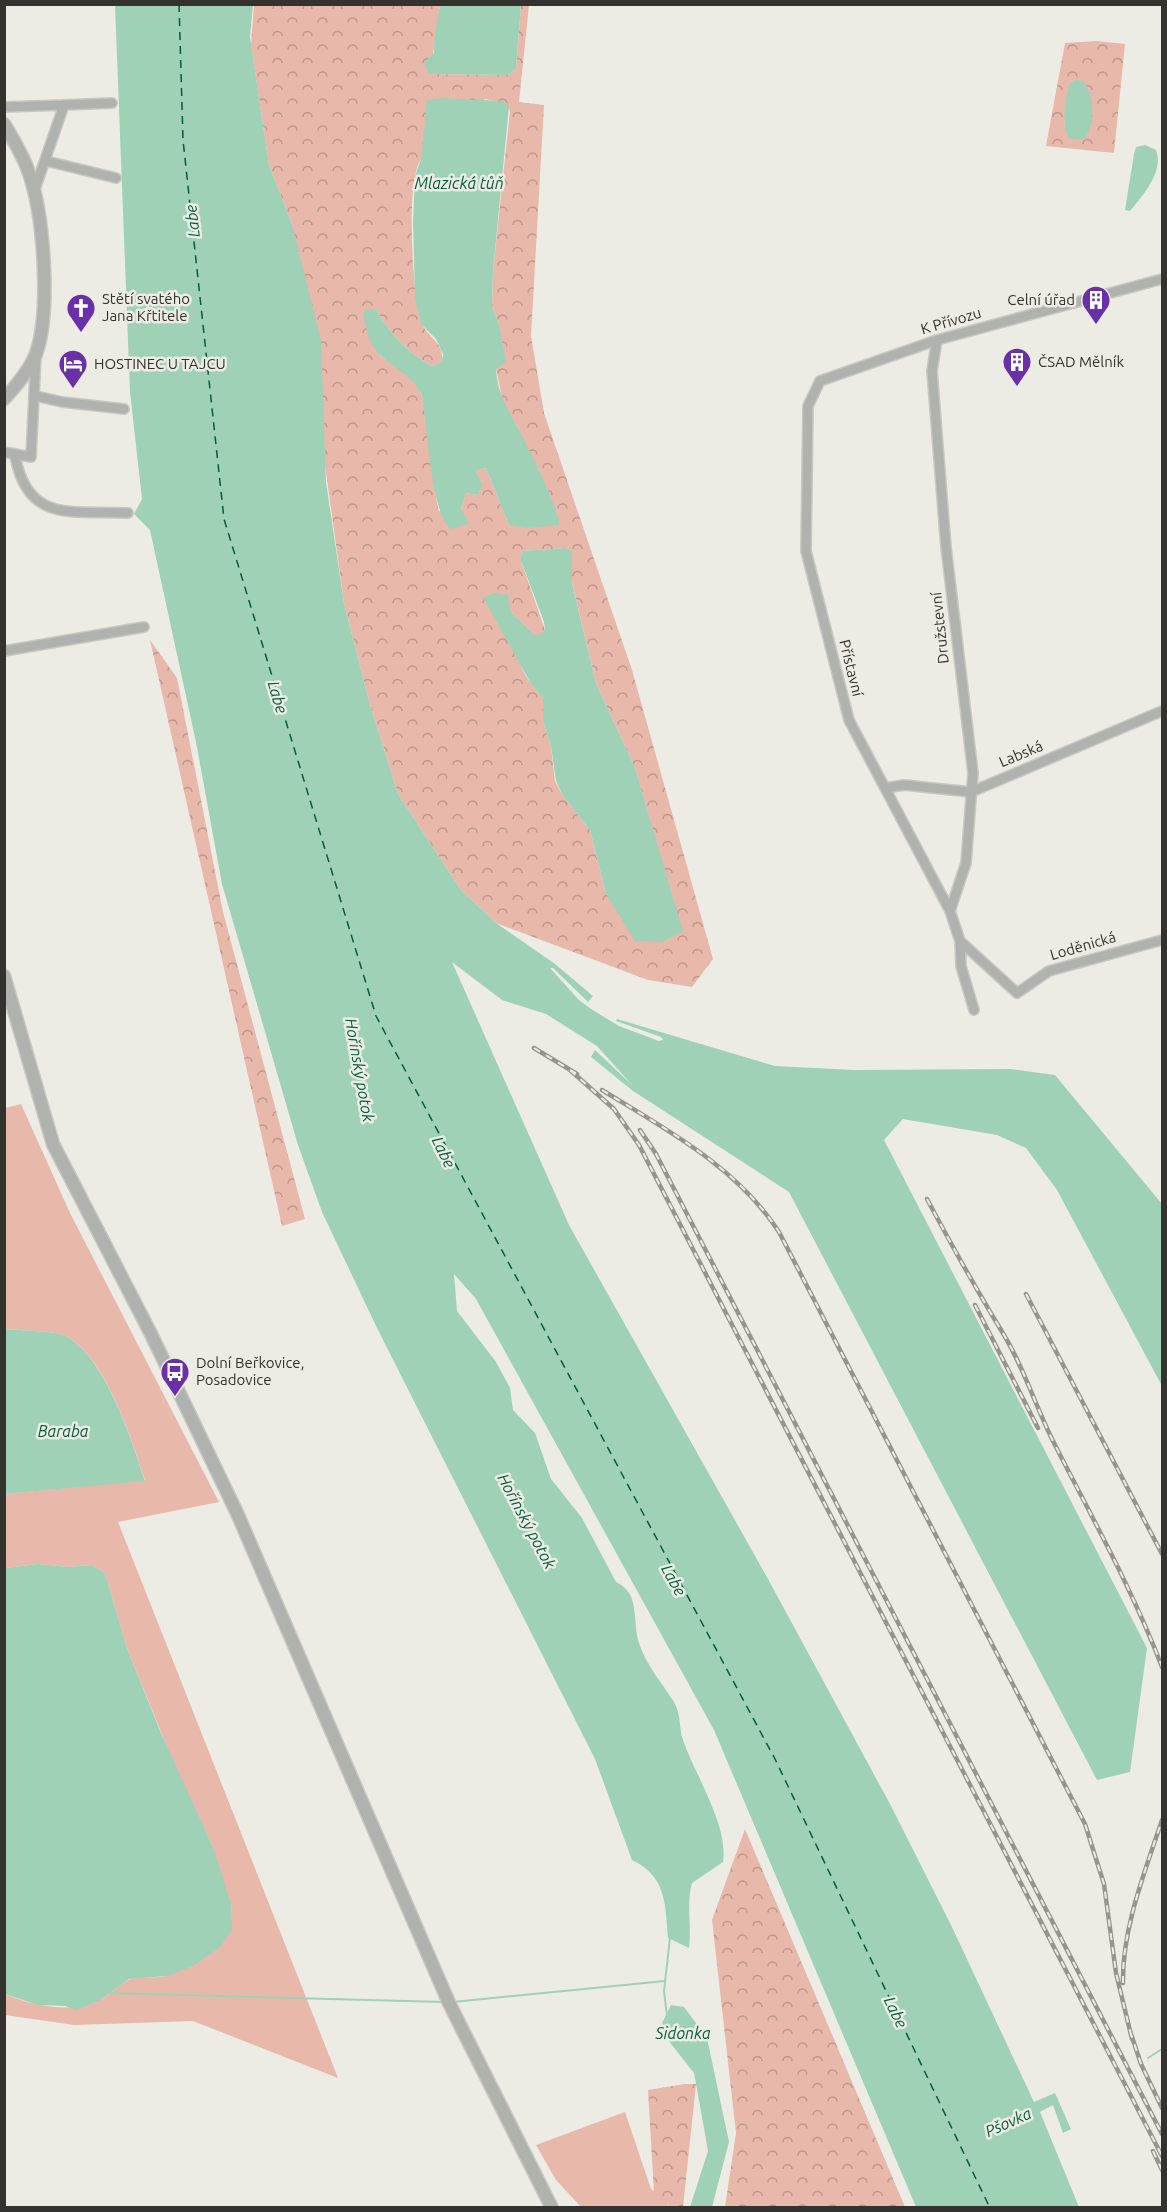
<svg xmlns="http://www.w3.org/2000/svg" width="1167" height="2212" font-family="Ubuntu,sans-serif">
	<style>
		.green { fill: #e8b8ab }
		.forest { fill: url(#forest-crowns); fill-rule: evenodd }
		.water { fill: #9fd1b7 }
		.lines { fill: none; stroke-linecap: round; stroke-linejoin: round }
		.stream { stroke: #9fd1b7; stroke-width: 2 }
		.ferry { stroke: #005d3d; stroke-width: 1.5; stroke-dasharray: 8 6; stroke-linecap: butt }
		.minor-casing { stroke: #c8c7c0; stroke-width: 12 }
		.tertiary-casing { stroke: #c8c7c0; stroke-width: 15 }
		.minor { stroke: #b0b2af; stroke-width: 9 }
		.tertiary { stroke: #b0b2af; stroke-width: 12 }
		.rail-casing { stroke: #95948e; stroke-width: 4.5 }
		.rail { stroke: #edece4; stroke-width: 2; stroke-dasharray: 7; stroke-linecap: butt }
		.labels { text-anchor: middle; stroke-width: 5; stroke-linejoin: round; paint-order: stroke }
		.poi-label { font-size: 15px; fill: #33322f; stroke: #edece4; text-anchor: start }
		.street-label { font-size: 15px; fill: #33322f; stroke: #edece4 }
		.water-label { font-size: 16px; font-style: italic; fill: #005d3d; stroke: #edece4 }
	</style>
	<defs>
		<pattern id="forest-crowns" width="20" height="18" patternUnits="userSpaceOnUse" patternTransform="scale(1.5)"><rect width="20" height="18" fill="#e8b8ab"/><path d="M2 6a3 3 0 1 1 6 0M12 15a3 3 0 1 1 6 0" fill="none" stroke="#bd968c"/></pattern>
	</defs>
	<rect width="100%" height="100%" fill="#edece4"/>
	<path class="green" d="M21 1104 70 1213 219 1502 118 1522 338 2078 193 2021 74 2025 5 2015V1994C30 2005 75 2015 100 2000 108 1996 124 1981 131 1979 143 1977 156 1978 168 1976L220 1875 213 1847 172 1759 127 1648 105 1573 92 1565 69 1567 38 1564 5 1568V1494L145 1480C132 1440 106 1359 68 1337 57 1330 19 1331 5 1329V1108Z
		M625 2112 651 2189 669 2202 668 2207H581L556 2180 536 2145Z"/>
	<path class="forest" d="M254 5H441C436 16 441 19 438 29 434 44 433 58 429 74L508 75 516 69 521 5H529L519 102 544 105 531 336 544 413 632 670 713 959 692 987 648 980 496 923 461 890 398 794 369 701 344 603 292 224 269 165 251 45ZM485 99 506 103 510 111 493 271 492 307 499 323 505 362 496 368 503 402 518 428 509 525 486 468 475 471 477 495 466 493 461 509 439 511C430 477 433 411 416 384 409 371 391 365 380 355L377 310C388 333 410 354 432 366L442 362C445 341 424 336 420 319 413 290 405 183 421 159 431 144 470 114 485 99ZM565 548 572 550V582L596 683 635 768 682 931 663 942 606 894 590 830 563 796 555 781 551 746 543 721V698C515 667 515 651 511 612L535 635 539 636 545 630 520 558 523 551Z
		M1097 41 1125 44 1114 153 1046 146 1065 43Z
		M150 640 177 678 223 912 305 1219 282 1226Z
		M745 1829 905 2207H725L736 2133 712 1920Z
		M685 2084H696L683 2207H668L669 2202 654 2193 648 2090Z"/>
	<path class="water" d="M115 5H253L250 37 269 165 292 224 321 340 326 482 344 603 369 701 398 794 461 890 496 923 555 964 593 996 588 1002 553 968H550L579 1000 591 1009 619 1026 659 1041 663 1040 661 1037 616 1021 617 1019 775 1066 854 1070 1010 1069 1055 1075 1162 1204V1386L1057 1190 1026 1148 997 1135 903 1119 884 1140 1147 1648 1130 1772 1097 1780 789 1192 633 1091 591 1057 595 1050 632 1085 597 1046 546 1014 502 1000 452 962 569 1225 768 1579 890 1804 951 1925 1034 2102 1055 2093 1071 2129 1063 2133 1053 2105 1040 2112 1079 2207H916L714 1730 476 1299 454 1274 457 1311 496 1362 510 1388 513 1410 535 1433 551 1479 582 1518 616 1582C641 1593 632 1622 639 1643 646 1665 662 1683 674 1702 681 1714 679 1725 682 1737 693 1772 729 1825 723 1862L692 1883C686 1904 692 1926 689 1948L668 1938C665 1904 667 1877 632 1860L595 1759 377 1328 322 1212 298 1145 222 884 196 742 150 530 134 514 142 499 130 392Z
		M441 5H521L516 69 508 75 429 74 424 62 434 53C434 43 437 12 441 5Z
		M1076 80 1083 81C1095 94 1096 127 1083 140L1068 138C1062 120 1064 101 1070 83Z
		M441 98 503 101 509 106 493 271 492 307 499 323 506 362 496 369C498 395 507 407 519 430 533 457 553 496 560 525L526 528 509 525 486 468 475 471 483 485 477 495 466 493 461 509 469 524 451 529C431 515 427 424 422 396 410 370 388 368 373 346 367 337 366 324 363 314L367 309 377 310C388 333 410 354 432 366L442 362 443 354 436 339 421 324 415 298 413 221 415 176 421 159 427 100Z
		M1145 145 1156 150C1164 172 1143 195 1130 211L1125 210 1134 154 1136 147Z
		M565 548 572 550V583L596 683 635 768 683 931 663 942 635 941 606 894 590 830 563 796 556 781 551 746 543 721V698L531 684 483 597 495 593 508 595 511 612 535 635H539L545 630 544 622 520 558 523 551Z
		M5 1329C19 1331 57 1330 68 1337 106 1360 132 1440 145 1481L5 1494Z
		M38 1564 69 1567 92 1565 105 1573 127 1648 161 1733 213 1847 231 1904 232 1930 220 1947 195 1965 168 1976 129 1979 99 2001 76 2010 65 2006 38 2005 5 1994V1568Z
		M671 2005 684 2007 707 2038 729 2142 712 2207H690L708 2151 702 2117 694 2073 668 2040 662 2023Z"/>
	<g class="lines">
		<path class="stream" d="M108 1993 444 2002
			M453 2002 665 1981
			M667 2016 664 1991 670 1938
			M1148 2058 1162 2049"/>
		<path class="ferry" d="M179 4 183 140 224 519 376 1016 775 1759 990 2208"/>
		<g class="minor-casing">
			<path id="minor" d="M4 107 64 105
				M46 161 116 178
				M35 189 64 105 112 103
				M1162 279 937 340 820 381 808 406 806 551 849 720 950 911 960 941 1017 993 1049 971 1162 940
				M937 340 932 371 946 547 973 773 966 863 950 911
				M36 396 62 402 124 409
				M4 452 31 457 36 355
				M15 456C28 524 72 510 128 513
				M4 651 144 627
				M885 788 904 785 971 792 1162 711
				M960 941 961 966 974 1010"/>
		</g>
		<g class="tertiary-casing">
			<path id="tertiary" d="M4 124C13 139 23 155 29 173 44 216 51 311 36 354 29 371 17 385 4 399
				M4 976 53 1144 151 1334 237 1513 449 2003 552 2208"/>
		</g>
		<use href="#minor" class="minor"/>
		<use href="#tertiary" class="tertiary"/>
		<g class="rail-casing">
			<path id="rail" d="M534 1048 577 1074
				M570 1070 614 1109 639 1145 1162 2156
				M602 1090C667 1130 737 1167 779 1232L1085 1824 1104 1884 1116 1973 1132 2039
				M640 1130 656 1154 1162 2134
				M927 1199C951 1244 975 1287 1001 1330 1023 1365 1035 1405 1053 1441 1091 1516 1132 1588 1162 1667
				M1026 1294 1162 1554
				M975 1305 1038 1428
				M1123 1983C1122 1928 1145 1872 1162 1820
				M1130 2031 1141 2064 1162 2108
				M1153 2151 1162 2170"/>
		</g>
		<use href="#rail" class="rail"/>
	</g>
	<defs>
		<g id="building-pin" transform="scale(1.5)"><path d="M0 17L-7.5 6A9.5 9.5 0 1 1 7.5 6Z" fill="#6930a7" stroke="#edece4"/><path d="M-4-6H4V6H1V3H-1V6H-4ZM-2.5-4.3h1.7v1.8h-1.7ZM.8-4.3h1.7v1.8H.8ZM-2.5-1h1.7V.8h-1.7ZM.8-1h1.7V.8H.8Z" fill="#fff"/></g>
		<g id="church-pin" transform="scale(1.5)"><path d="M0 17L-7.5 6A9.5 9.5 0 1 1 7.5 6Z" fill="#6930a7" stroke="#edece4"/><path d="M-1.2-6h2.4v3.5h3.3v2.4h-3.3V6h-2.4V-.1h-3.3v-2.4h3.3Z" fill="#fff"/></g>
		<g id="hotel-pin" transform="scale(1.5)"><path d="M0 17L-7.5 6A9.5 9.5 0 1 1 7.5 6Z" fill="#6930a7" stroke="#edece4"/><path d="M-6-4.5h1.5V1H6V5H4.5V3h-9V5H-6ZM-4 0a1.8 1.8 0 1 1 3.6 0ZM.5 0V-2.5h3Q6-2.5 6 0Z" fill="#fff"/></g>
		<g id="bus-pin" transform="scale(1.5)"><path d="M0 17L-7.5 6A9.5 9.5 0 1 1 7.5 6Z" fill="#6930a7" stroke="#edece4"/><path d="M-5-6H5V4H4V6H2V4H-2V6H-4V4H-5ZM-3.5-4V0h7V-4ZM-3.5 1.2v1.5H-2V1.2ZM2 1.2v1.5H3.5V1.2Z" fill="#fff"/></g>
	</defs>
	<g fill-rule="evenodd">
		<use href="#building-pin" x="1096" y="300"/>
		<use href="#church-pin" x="81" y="308"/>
		<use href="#building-pin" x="1017" y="362"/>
		<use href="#hotel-pin" x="73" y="364"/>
		<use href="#bus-pin" x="175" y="1372"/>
	</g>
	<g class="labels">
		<g class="poi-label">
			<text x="102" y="304">Stětí svatého<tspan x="102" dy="17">Jana Křtitele</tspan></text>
			<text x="1075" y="305" text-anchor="end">Celní úřad</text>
			<text x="1038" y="367">ČSAD Mělník</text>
			<text x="94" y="369">HOSTINEC U TAJCU</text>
			<text x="196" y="1368">Dolní Beřkovice,<tspan x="196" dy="17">Posadovice</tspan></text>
		</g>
		<g class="street-label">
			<text transform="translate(951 321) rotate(-16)" y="5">K Přívozu</text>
			<text transform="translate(940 628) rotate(-96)" y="5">Družstevní</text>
			<text transform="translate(851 668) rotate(76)" y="5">Přístavní</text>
			<text transform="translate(1021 754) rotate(-23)" y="5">Labská</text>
			<text transform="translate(1083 946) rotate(-16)" y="5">Loděnická</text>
		</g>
		<g class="water-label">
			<text x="459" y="189">Mlazická tůň</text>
			<text transform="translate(192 221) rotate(-96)" y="6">Labe</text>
			<text transform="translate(278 697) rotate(73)" y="6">Labe</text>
			<text transform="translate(360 1070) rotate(80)" y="6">Hořínský potok</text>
			<text transform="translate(444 1152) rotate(64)" y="6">Labe</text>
			<text x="63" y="1437">Baraba</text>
			<text transform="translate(527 1521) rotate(62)" y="6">Hořínský potok</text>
			<text transform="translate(674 1580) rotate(61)" y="6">Labe</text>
			<text transform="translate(896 2012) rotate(64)" y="6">Labe</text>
			<text x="683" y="2039">Sidonka</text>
			<text transform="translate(1008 2122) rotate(-24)" y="6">Pšovka</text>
		</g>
	</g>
	<rect width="1167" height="2212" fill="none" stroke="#33322f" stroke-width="12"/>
</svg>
